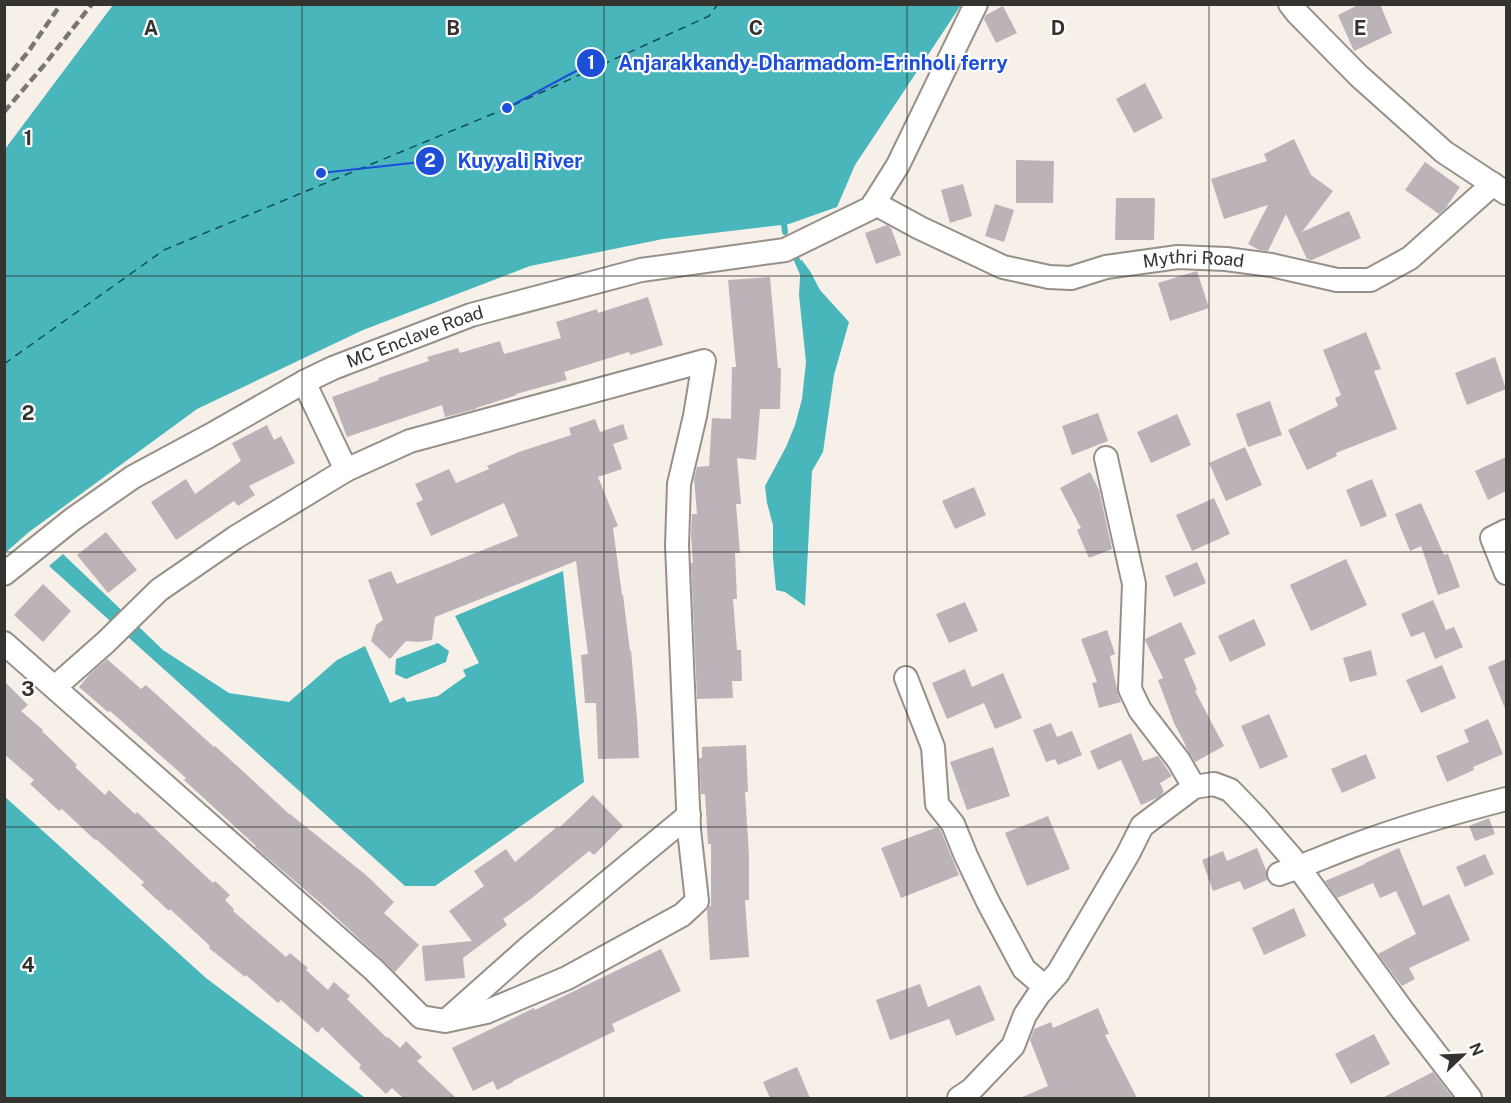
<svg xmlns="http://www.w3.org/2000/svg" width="1511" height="1103" font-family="'Public Sans',sans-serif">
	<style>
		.water { fill: #48b6bb }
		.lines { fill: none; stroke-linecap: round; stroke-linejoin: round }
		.stream { stroke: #48b6bb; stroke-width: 6 }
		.ferry { stroke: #0f5053; stroke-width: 1.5; stroke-dasharray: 8 6; stroke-linecap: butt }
		.building { fill: #bcb3b8 }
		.minor-casing { stroke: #969089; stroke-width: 26 }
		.minor { stroke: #fff; stroke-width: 22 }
		.rail { stroke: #7a7772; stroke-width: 4.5; stroke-dasharray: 9 4.5; stroke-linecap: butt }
		.grid { fill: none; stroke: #353330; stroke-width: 1.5; stroke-opacity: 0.55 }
		.labels { text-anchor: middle; stroke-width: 4.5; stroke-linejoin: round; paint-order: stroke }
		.street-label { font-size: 18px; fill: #353330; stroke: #fefefe }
		.grid-label { font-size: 20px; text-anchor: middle; font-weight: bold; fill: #353330; stroke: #fefefe; stroke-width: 4.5; stroke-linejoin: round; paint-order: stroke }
		.leader { fill: none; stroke: #1d4ed8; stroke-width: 2 }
		.callout-dot { fill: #1d4ed8; stroke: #fefefe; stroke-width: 2 }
		.mark-label { font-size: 18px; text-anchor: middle; font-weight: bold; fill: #fff }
		.callout-label { font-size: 20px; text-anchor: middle; font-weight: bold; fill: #1d4ed8; stroke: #fefefe; stroke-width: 4.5; stroke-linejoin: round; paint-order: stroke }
	</style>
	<rect width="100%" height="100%" fill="#f6f0e8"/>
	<path class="water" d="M113 5V4L961 5 855 165 837 207 789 224 663 239 530 266 363 330 197 409 29 532 5 553V149Z
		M801 259 810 271 820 290 849 322 834 375 823 452 812 471 805 606 785 592 776 590 773 558V525L767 503 765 486 786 447 795 425 802 399 806 362 799 295Z
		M63 554 163 650 229 693 289 702 337 660 365 646 390 703 404 697 407 702 438 696 466 676 463 670 479 663 455 616 563 571 584 782 435 886H405L49 566Z
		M438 643 449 651 446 662 406 679 395 674 396 659Z
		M4 796 206 978 364 1097 363 1098H5Z"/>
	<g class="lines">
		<path class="stream" d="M784 224 785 232
			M794 253 803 274"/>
		<path class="ferry" d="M4 364 164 250 507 108 709 16 718 4"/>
	</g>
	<path class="building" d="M1360 4H1380L1392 33 1354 51 1338 15Z
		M1003 6 1017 33 996 43 984 19 986 15Z
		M1145 83 1163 118 1134 133 1116 99Z
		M1294 139 1311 175 1333 191 1302 232 1349 211 1361 238 1312 260 1307 259 1286 214 1268 251 1259 250 1248 244 1268 205 1224 219 1211 179 1267 161 1264 154Z
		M1016 160 1054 161 1053 203H1016Z
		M1425 162 1460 187 1445 209 1439 214 1405 190Z
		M963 184 972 216 950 223 941 190Z
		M1116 198H1155L1154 240H1115Z
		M995 204 1014 210 1004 242 985 236Z
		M887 225 891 228 901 255 876 264 865 233Z
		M1197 271 1209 308 1170 321 1158 283Z
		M770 277 778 368H781L780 409H760L756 460 737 458 741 504H736L740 553H735L737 599H733L737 650H741L742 681H732L733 698 697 699 691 563H693L691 535 692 514H697L694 479 697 467 709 466 712 418 731 419 732 367H736L728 280Z
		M648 297 663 345 630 355 629 352 564 372 567 380 516 394 517 395 476 408V409L445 417 442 405 347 437 332 397 379 380 378 378 429 361 427 357 458 348 460 353 500 341 504 354 561 338 556 322 597 309 598 313Z
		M1366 332 1381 369 1374 371 1397 429 1336 453 1337 456 1307 470 1288 430 1338 406 1335 398 1341 395 1323 350Z
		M1495 357 1506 389 1467 405 1455 373Z
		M1270 401 1282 435 1248 447 1236 414Z
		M1098 413 1108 441 1072 455 1062 426Z
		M1177 414 1191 445 1151 463 1137 432Z
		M595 419 600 432 623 424 628 439 613 444 622 469 598 477 618 526 613 528 622 595H623L630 651 631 650 637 719 639 758 598 759 596 703H585L581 655 588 654 576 561 435 617 432 640 419 642 406 641 390 659 371 641 376 625 383 620 368 580 391 571 397 584 518 536 504 503 431 536 416 503 423 500 415 484 449 469 456 483 489 469 487 466 519 452 571 435 569 428Z
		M267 425 274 440 281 436 295 463 249 486 255 495 238 506 234 501 176 540 151 502 186 479 195 494 241 461 232 443Z
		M1245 447 1262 485 1226 501 1209 463Z
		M1506 457V491L1488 500 1475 471Z
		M1090 472 1099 490 1112 549 1089 558 1077 530 1081 528 1060 488Z
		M1372 479 1387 516 1361 527 1346 490Z
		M974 487 986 515 955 529 942 501Z
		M1214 498 1230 534 1192 551 1176 515Z
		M1421 503 1444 555 1448 554 1460 587 1438 595 1421 546 1410 551 1395 514Z
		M106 532 137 570 108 593 77 555Z
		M1346 559 1367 605 1311 631 1290 585Z
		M1197 562 1206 583 1174 597 1165 576Z
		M43 584 71 611 43 642 14 615Z
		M1433 600 1446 630 1454 627 1463 647 1435 659 1424 632 1411 637 1401 614Z
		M965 602 978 631 949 643 936 614Z
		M1254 619 1266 645 1230 662 1218 636Z
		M1181 622 1196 654 1184 659 1197 690 1195 691 1224 746 1195 762 1185 746H1186L1174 723 1158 680 1163 678 1145 640V639Z
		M1107 630 1115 654 1110 656 1118 694 1121 702 1099 708 1092 683 1097 682 1081 639Z
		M1371 650 1377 675 1350 682 1343 658Z
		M107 659 141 689 146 685 214 747 215 746 246 774 289 814H290L366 875 394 902 384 913 419 945 395 972 325 907 255 847 256 846 184 780 186 778 110 711 108 712 79 687 89 675Z
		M1506 659V711L1488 667Z
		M1442 665 1456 698 1421 713 1406 680Z
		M965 669 972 687 1003 673 1022 718 995 729 984 703 947 719 932 683Z
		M4 681 28 705 21 711 43 730 42 731 77 765 75 767 105 795 109 790 135 814 137 812 213 883 215 881 230 895 225 900 234 909 233 911 286 957 290 953 308 968 306 970 328 990 334 982 350 996 347 999 387 1038 388 1037 400 1048 406 1041 422 1057 417 1061 456 1098H403L392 1088 386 1094 359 1068 361 1065 322 1027 318 1033 281 1000 278 1003 246 975 245 977 209 948 210 946 170 909 169 911 141 885 144 882 96 839 95 840 62 809 59 811 30 784 34 780 4 754Z
		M1269 714 1288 757 1260 769 1241 726Z
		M1488 719 1503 754 1473 767 1474 770 1447 782 1436 756 1469 742 1464 730Z
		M1051 723 1057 737 1072 731 1082 755 1058 765 1055 759 1046 762 1033 730Z
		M1131 733 1143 761 1158 756 1172 776 1160 783 1164 792 1159 797 1141 805 1121 760 1098 770 1090 751Z
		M746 745 748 792H745L749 855V900H745L749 957 710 960 707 910 709 906H711V844H708L705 794H701L699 758H702V747Z
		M993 747 1010 796 967 810 950 762Z
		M1366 754 1376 778 1342 793 1331 769Z
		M593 795 623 826 594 855 589 851 532 898 503 919 507 925 463 958 465 978 425 981 422 946 472 941 449 911 484 886 474 871 506 849 515 862 558 826 559 828Z
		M1048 816 1070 869 1027 886 1005 833Z
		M1489 818 1495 834 1475 841 1469 826Z
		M938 827 941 831 959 875 901 898 881 848Z
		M1257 848 1266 870 1267 880 1244 890 1240 881 1213 891 1202 860 1223 851 1227 861Z
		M1399 848 1423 906 1449 894 1470 940 1409 968 1415 979 1402 986 1378 954 1416 934 1396 891 1380 898 1373 883 1337 898 1325 881 1365 864V863Z
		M1485 854 1494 874 1465 887 1456 867Z
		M1294 908 1306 936 1264 955 1252 928Z
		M661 949 681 991 612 1024 615 1031 513 1081V1082L497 1090 493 1081 473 1091 452 1048 534 1008 535 1010Z
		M920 984 928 1007 980 985 995 1020 956 1036 949 1019 890 1040 876 1000Z
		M1098 1008 1109 1034 1105 1035 1137 1098H1020L1048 1086 1030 1040 1034 1029 1051 1022 1053 1028Z
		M1374 1034 1390 1064 1351 1084 1335 1054Z
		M797 1067 810 1098H770L763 1082Z
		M1433 1072 1453 1098H1382Z"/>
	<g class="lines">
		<g class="minor-casing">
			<g id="minor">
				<path d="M1290 4 1297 13 1359 76 1444 152 1506 193"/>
				<path id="s1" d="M874 203 920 228 1003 267 1049 277 1071 278 1106 267 1178 257 1226 259 1271 265 1337 280H1370L1410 258 1493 184"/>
				<path d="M1106 458 1134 584 1130 689 1140 710 1179 761 1194 787"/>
				<path d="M1506 531 1492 538 1506 573"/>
				<path id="s2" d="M4 574 73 519 133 477 209 436 304 382 333 368 471 315 641 270 785 250 871 208 898 165 976 4"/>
				<path d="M4 643 374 970 421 1017 445 1021 486 1012 567 978 682 915 697 901 689 830 677 545 679 484 695 416 704 361 410 441 346 470 304 382"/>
				<path d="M906 678 933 747 937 804 953 824 966 856 988 902 1024 969 1045 987"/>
				<path d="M55 687 106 642 159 590 236 537 346 470"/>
				<path d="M1279 874C1304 866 1328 855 1352 846 1403 827 1455 812 1506 799"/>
				<path d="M447 1020 529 947 689 815"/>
				<path d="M959 1098 971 1090 1013 1046 1025 1015 1039 994 1058 973 1128 854 1142 826 1194 787 1214 784 1230 790 1257 818 1291 857 1403 1011 1470 1098"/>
			</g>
		</g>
		<use href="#minor" class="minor"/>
		<path class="rail" d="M4 81 28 52 61 4
			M4 112 45 64 92 4"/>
	</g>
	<path class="grid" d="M302 4V1098M604 4V1098M907 4V1098M1209 4V1098M4 276H1506M4 552H1506M4 827H1506"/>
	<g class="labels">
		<g class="street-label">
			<text dy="6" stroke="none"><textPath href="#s1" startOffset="338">Mythri Road</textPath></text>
			<text dy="6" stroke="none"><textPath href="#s2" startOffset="477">MC Enclave Road</textPath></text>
		</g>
	</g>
	<g class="grid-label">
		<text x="151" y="35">A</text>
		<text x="453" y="35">B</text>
		<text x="756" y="35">C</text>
		<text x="1058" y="35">D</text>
		<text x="1360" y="35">E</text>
		<text x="28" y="145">1</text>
		<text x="28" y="420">2</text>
		<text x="28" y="696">3</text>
		<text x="28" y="972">4</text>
	</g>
	<path class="leader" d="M507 108L591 63M321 173L430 161"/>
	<g class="callout-dot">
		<circle cx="507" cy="108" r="6"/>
		<circle cx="321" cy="173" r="6"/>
		<circle cx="591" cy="63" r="15"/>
		<circle cx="430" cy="161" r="15"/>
	</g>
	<g class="mark-label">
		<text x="591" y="69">1</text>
		<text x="430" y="167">2</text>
	</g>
	<g class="callout-label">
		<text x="813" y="70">Anjarakkandy-Dharmadom-Erinholi ferry</text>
		<text x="520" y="168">Kuyyali River</text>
	</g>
	<rect width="1511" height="1103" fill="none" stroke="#353330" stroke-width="12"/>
	<g transform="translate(1463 1055) rotate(67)" stroke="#fefefe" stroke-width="4.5" paint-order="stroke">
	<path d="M0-4.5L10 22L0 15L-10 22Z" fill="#353330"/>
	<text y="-9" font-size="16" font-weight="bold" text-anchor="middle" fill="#353330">N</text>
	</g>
</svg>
